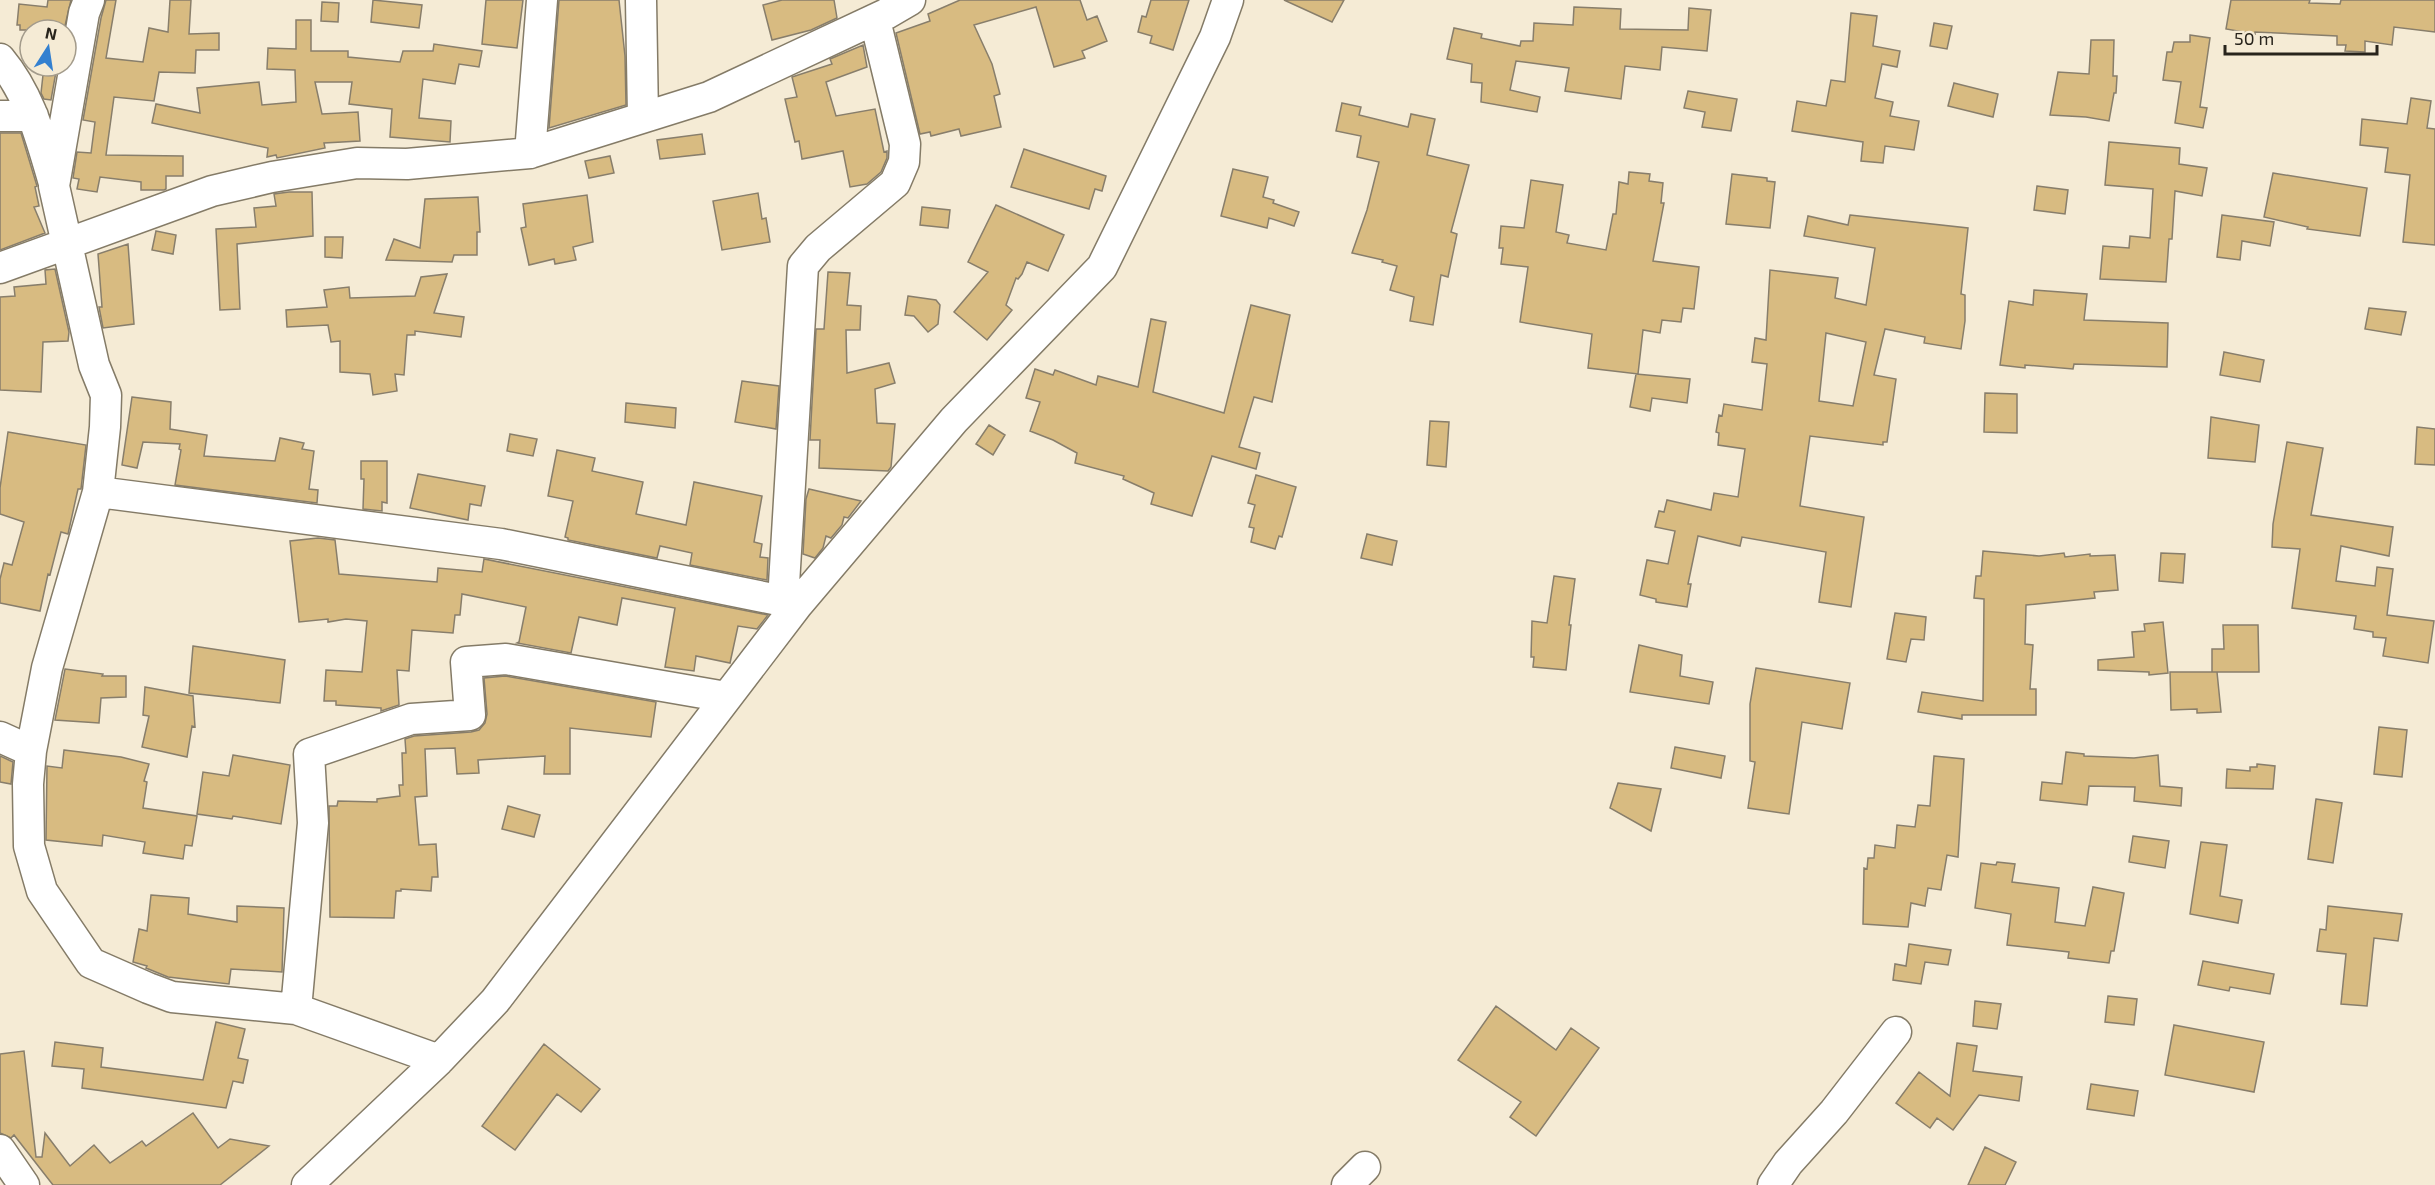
<svg xmlns="http://www.w3.org/2000/svg" width="2435" height="1185" font-family="'Exo 2',sans-serif">
	<style>
		.building { fill: #d8bb81; stroke: #887e6b; stroke-width: 1.5; fill-rule: evenodd }
		.lines { fill: none; stroke-linecap: round; stroke-linejoin: round }
		.minor-casing { stroke: #847b67; stroke-width: 33 }
		.minor { stroke: #fff; stroke-width: 30 }
	</style>
	<rect width="100%" height="100%" fill="#f5ebd5"/>
	<path class="building" d="M48 0H71L64 30H20V25H17L19 4 47 7Z
		M106 0H116L106 58 143 62 149 28 168 32 170 0H191L189 34 219 33V50H196L195 73 159 72 154 101 114 97 106 155 183 156V176H166V189L164 190H141V182L100 177 97 192 77 189 79 179 73 178 77 152 91 153 95 122 83 120 101 18Z
		M373 0 422 5 419 28 371 22Z
		M486 0H523L517 48 482 44Z
		M559 0H619L625 56 626 105 549 128Z
		M782 0H834L837 18 811 30 772 40 763 5Z
		M960 0H1080L1087 20 1097 16 1107 41 1082 51 1085 58 1054 67 1036 7 974 25 992 64 1000 94 994 96 1001 127 961 136 959 129 931 136 930 132 920 134 896 33 930 21 928 14Z
		M1151 0H1189L1173 50 1150 43 1152 36 1138 32 1142 16 1146 17Z
		M1284 0H1344L1332 22Z
		M2231 0H2310L2309 3 2340 4 2341 0H2435V32L2394 27 2392 45 2365 41V52L2345 51 2346 45H2337V36L2255 32V34L2226 29Z
		M322 2 339 3 338 22 321 21Z
		M1574 7 1621 9 1620 29 1688 30 1689 8 1711 10 1707 51 1662 47 1660 70 1625 66 1621 99 1565 91 1569 68 1516 61 1510 90 1540 97 1537 112 1481 102 1482 83 1471 82 1472 64 1447 59 1454 28 1482 34 1481 38 1520 46 1521 41H1533L1534 23 1573 25Z
		M1851 13 1877 16 1873 46 1900 51 1897 67 1882 64 1875 98 1893 102 1890 116 1919 121 1914 150 1885 146 1883 163 1861 161 1863 142 1792 131 1797 101 1826 106 1831 80 1845 82Z
		M296 20H311V51H348V57L400 62 403 51H433L434 44 482 51 479 67 459 64 455 84 423 79 419 118 451 121 450 142 390 137 392 109 349 104 352 82H315L322 114 358 112 360 141 324 143 325 148 277 158 276 155 267 157 268 148 152 123 156 104 200 113 197 88 259 82 262 105 296 102 295 70 267 69 268 48 296 49Z
		M1934 23 1952 26 1947 49 1930 46Z
		M2190 35 2210 38 2200 107 2207 108 2203 128 2175 123 2181 82 2163 80 2167 52H2172L2174 42H2190Z
		M2091 40H2114L2113 76H2117L2116 93H2114L2109 121 2086 117 2050 115 2058 72 2089 74Z
		M863 45 867 67 826 82 836 116 875 109 884 152 887 151V158L881 172 867 184 850 187 843 151 802 159 799 141 795 142 785 99 797 97 792 77 832 64 830 59Z
		M44 66H57L51 100 44 99 41 93Z
		M1954 83 1998 94 1993 117 1948 106Z
		M1688 91 1737 99 1731 131 1702 127 1705 112 1684 108Z
		M2411 98 2431 101 2427 128 2435 129V245L2403 242 2410 175 2385 172 2388 148 2360 145 2362 119 2407 124Z
		M1342 103 1361 107 1359 115 1408 127 1411 114 1435 119 1427 155 1469 165 1451 232 1457 234 1448 277 1441 275 1433 325 1410 321 1414 297 1390 290 1397 266 1382 262 1383 260 1352 253 1367 210 1379 162 1357 157 1361 136 1336 131Z
		M0 133H21L37 186 35 187 39 206 34 207 45 233 0 250Z
		M702 134 705 154 660 159 657 140Z
		M2109 142 2180 148 2179 164 2207 168 2202 196 2175 191 2172 239H2169L2166 282 2100 279 2103 246 2129 248 2130 236 2150 238 2153 189 2105 185Z
		M1024 149 1106 176 1102 191 1095 189 1089 209 1011 187Z
		M610 156 614 173 589 178 585 161Z
		M1233 169 1268 177 1263 197 1274 200 1273 203 1299 212 1294 226 1269 218 1267 228 1221 216Z
		M1629 172 1650 174 1649 181 1663 183 1661 203H1664L1653 261 1699 267 1694 309 1683 308 1681 322 1662 320 1660 333 1643 330 1638 374 1588 368 1592 334 1520 322 1528 267 1501 264 1503 248H1499L1501 226 1524 228 1531 180 1563 185 1556 232 1569 235 1567 243 1606 250 1613 214H1616L1619 182 1628 184Z
		M2273 173 2367 188 2360 236 2307 229 2308 227 2264 217Z
		M1732 174 1767 178V181L1775 182 1770 228 1726 224Z
		M2037 186 2068 190 2065 214 2034 210Z
		M289 192H312L313 236 237 244 240 309 220 310 216 229 256 227 254 208 276 206 274 194Z
		M758 193 762 219 766 218 770 242 722 250 713 201Z
		M587 195 593 242 573 247 576 260 555 264 554 259 529 265 521 228 526 227 523 204Z
		M478 197 480 232H477V255H454L452 262 386 260 394 239 420 248 425 199Z
		M996 205 1064 235 1048 271 1027 262 1022 274 1018 279 1016 278 1006 305 1012 310 987 340 954 312 988 272 968 262Z
		M922 207 950 210 948 228 920 225Z
		M1850 215 1968 228 1961 294 1965 295V321L1961 349 1924 343 1925 337 1885 329 1874 375 1896 379 1887 442H1883V445L1810 436 1800 506 1864 517 1851 607 1819 602 1826 552 1742 537 1740 546 1698 536 1688 584H1691L1687 607 1656 602V599L1640 595 1647 560 1668 564 1675 531 1655 527 1659 511 1664 512 1667 500 1711 510 1714 493 1738 497 1745 449 1718 445 1719 433 1716 432 1719 415 1722 416 1724 404 1762 410 1767 364 1752 362 1755 338 1766 340 1770 270 1838 278 1835 298 1866 305 1875 248 1804 236 1808 216 1848 225ZM1826 333 1866 342 1853 406 1819 401Z
		M2222 215 2274 222 2270 246 2242 241 2240 260 2217 257Z
		M156 231 176 235 173 254 152 250Z
		M325 237H343L342 258 325 257Z
		M128 244 134 324 103 328 99 307H102L98 254Z
		M55 269 69 332 68 341 43 342 41 392 0 390V297L15 296 14 287 46 284 45 270Z
		M828 272 850 273 847 305 861 306 860 330H846L847 373 889 363 895 383 875 389 877 423 895 424 891 467 888 471 819 468 820 440H810L816 329H824Z
		M447 274 434 313 464 317 461 337 415 331V335H407L404 375 395 374 397 391 373 395 370 374 340 372V341L331 342 328 325 287 327 286 310 327 307 324 290 349 287 350 298 415 296 421 277Z
		M2034 290 2087 294 2084 320 2168 323 2167 367 2074 364 2073 369 2025 365V368L2000 365 2009 301 2033 305Z
		M908 296 936 300 940 305 938 324 928 332 914 316 905 315Z
		M1251 305 1290 315 1272 402 1254 397 1239 447 1260 453 1256 469 1212 456 1192 516 1151 504 1154 493 1123 479 1124 476 1075 463 1077 453 1053 440 1030 431 1040 402 1026 398 1035 369 1053 375 1055 370 1096 385 1098 376 1138 387 1151 319 1166 322 1153 392 1224 413Z
		M2369 308 2406 312 2401 335 2365 329Z
		M2224 352 2264 360 2260 382 2220 375Z
		M1636 374 1690 379 1687 403 1652 398 1650 411 1630 407Z
		M742 381 779 386 776 429 735 422Z
		M1985 393 2017 394V433L1984 432Z
		M132 397 171 402 170 429 207 435 204 456 275 461 280 438 304 443 302 449 314 451 309 489 318 490 317 503 175 485 181 450 179 449 180 444 143 442 137 468 122 465Z
		M626 403 676 408 675 428 625 422Z
		M2211 417 2259 425 2255 462 2208 458Z
		M1430 421 1449 422 1446 467 1427 465Z
		M989 425 1005 435 993 455 976 444Z
		M2417 427 2435 429V465L2415 464Z
		M8 432 86 445 81 489H78L68 534 61 532 50 575 48 574 40 611 0 603V579L4 563 12 565 24 522 0 514V488Z
		M510 434 537 439 533 456 507 451Z
		M2287 442 2323 448 2311 515 2393 527 2389 556 2341 546 2336 581 2375 586 2377 567 2393 569 2387 615 2434 621 2428 663 2383 656 2386 638 2373 637V632L2354 629 2356 616 2292 608 2300 549 2272 547 2273 524Z
		M557 450 595 458 592 471 643 482 636 514 686 525 694 482 762 496 754 542 762 544 760 557 768 558 767 580 690 565 692 553 660 546 657 558 568 540V538L565 537 573 501 548 496Z
		M361 461H387V503L382 502V511L363 509 364 479H361Z
		M418 474 485 486 481 506 470 504 468 520 410 508Z
		M1256 475 1296 487 1282 537 1279 536 1275 549 1251 542 1254 528 1249 527 1255 505 1248 503Z
		M809 489 861 501 848 518 844 517 842 525 831 538 826 536 823 548 815 558 803 554 806 499Z
		M1367 534 1397 541 1392 565 1361 558Z
		M318 538 335 540 339 574 437 582 438 568 482 572 484 559 768 615 757 629 738 626 730 663 696 656 694 671 665 667 675 608 622 598 617 625 579 617 571 653 517 643 519 642 526 607 462 594 460 615H455L453 633 412 630 409 671 397 670 399 705 381 711V708L336 705V701H324L326 670 362 672 367 621 346 619 328 622V619L299 622 290 541Z
		M1983 551 2039 556 2064 553 2065 557 2090 554V556L2115 555 2118 590 2094 592 2095 598 2026 605 2025 644 2033 645 2030 689H2036V715H1962V719L1918 712 1922 692 1983 701 1984 599 1974 598 1976 576H1981Z
		M2161 553 2185 554 2183 583 2159 581Z
		M1554 576 1575 579 1569 625H1571L1566 670 1533 667 1534 657H1531L1532 621 1547 623Z
		M1895 613 1926 617 1924 640 1911 639 1906 662 1887 659Z
		M2163 622 2168 673 2149 675V672L2098 670V660L2134 657 2132 632 2145 631 2144 624Z
		M2223 625H2258L2259 672H2212V649H2224Z
		M1639 645 1682 655 1680 676 1713 682 1709 704 1630 692Z
		M193 646 285 660 280 703 189 693Z
		M1756 668 1850 683 1842 729 1802 722 1789 814 1748 808 1755 762 1750 761V704Z
		M65 669 103 674 102 676H126V697L101 698 99 723 55 720Z
		M2170 672H2217L2221 712 2197 713V709L2171 710Z
		M505 676 656 702 651 737 570 728V774H544L545 756 478 760 479 773 457 774 455 748 425 749 427 796 415 797 419 845 436 844 438 877H432L431 891 401 889V891H396L394 918 330 917 329 806H337L338 801 377 802V799L400 796 399 785H403L402 753H406L405 739 414 736 471 732 479 730 485 723 487 714 484 678Z
		M145 687 193 696 195 727 192 726 187 757 142 747 149 716 143 715Z
		M2379 727 2407 730 2402 777 2374 774Z
		M1675 747 1725 756 1721 778 1671 768Z
		M64 750 121 757 149 764 144 781 147 782 143 808 197 816 192 846 185 845 183 859 143 853 145 842 103 835 102 846 46 840 47 766 62 768Z
		M2066 752 2084 754V756L2134 758 2158 755 2160 786 2182 788 2181 806 2134 801 2135 787 2089 786 2087 805 2040 800 2042 782 2062 784Z
		M233 755 290 765 281 824 233 816 232 819 197 814 203 772 229 776Z
		M0 756 13 762 11 784 0 782Z
		M1934 756 1964 759 1958 857 1947 855 1941 890 1928 888 1925 906 1911 903 1908 927 1863 924 1864 868 1867 869 1868 858H1874L1875 845 1895 848 1897 825 1915 827 1918 805 1930 806Z
		M2257 764 2275 766 2273 789 2226 788 2227 769 2250 771V767H2257Z
		M1618 783 1661 789 1651 831 1610 808Z
		M2316 799 2342 803 2333 863 2308 859Z
		M508 806 540 815 534 837 502 829Z
		M2133 836 2169 841 2165 868 2129 862Z
		M2201 842 2227 845 2220 896 2242 900 2238 923 2190 914Z
		M1997 862 2015 864 2012 882 2059 888 2055 922 2085 926 2093 887 2124 893 2114 951H2111L2109 963 2068 958 2069 952 2007 945 2011 914 1975 908 1981 863 1996 865Z
		M151 895 189 898 188 914 237 922V906L284 908 282 972 231 969 229 984 168 977 146 968 147 966 133 962 139 929 147 931Z
		M2328 906 2402 914 2398 941 2374 938 2367 1006 2341 1004 2346 954 2317 951 2320 929 2326 930Z
		M1909 944 1951 950 1948 965 1925 962 1921 984 1893 980 1895 964 1906 966Z
		M2203 961 2274 974 2270 994 2230 987 2229 991 2198 985Z
		M2108 996 2137 999 2134 1025 2105 1022Z
		M1975 1001 2001 1004 1997 1029 1973 1026Z
		M1496 1006 1556 1050 1571 1028 1599 1048 1536 1136 1510 1117 1521 1102 1458 1060Z
		M216 1022 245 1029 238 1058 248 1060 243 1083 233 1081 226 1108 82 1088 84 1069 52 1066 55 1042 103 1048 101 1067 203 1080Z
		M2174 1025 2264 1042 2254 1092 2165 1075Z
		M1957 1043 1977 1046 1973 1071 2022 1077 2019 1101 1979 1095 1953 1130 1937 1118 1930 1128 1896 1103 1919 1072 1950 1096Z
		M544 1044 600 1089 581 1112 557 1094 515 1150 482 1126Z
		M24 1051 36 1157H42L45 1133 70 1166 94 1145 110 1163 142 1141 146 1146 193 1113 218 1148 230 1139 269 1146 220 1185H53L14 1135 11 1138 0 1133V1054Z
		M2091 1084 2138 1091 2134 1116 2087 1109Z
		M1985 1147 2016 1162 2005 1185H1968Z"/>
	<g class="lines">
		<g class="minor-casing">
			<path id="minor" d="M89 0 84 13 54 186 94 365 106 395 105 427 98 492 47 668 31 751 28 784 29 846 42 891 91 963 148 988 172 997 296 1009 439 1060
				M641 0 643 117
				M0 59C30 95 40 136 53 180
				M0 116H33
				M530 153 542 0
				M0 268 212 191 272 177 357 163 407 164 530 153 709 97 886 14 910 0
				M98 492 501 544 798 604
				M783 601 803 266 818 248 895 183 904 162 905 144 875 20
				M0 737 31 751
				M296 1009 313 823 309 754 411 719 470 715 466 662 506 659 726 697
				M0 1150 24 1185
				M307 1185 439 1060 495 1001 798 604 954 420 1102 267 1215 37 1228 0
				M1347 1185 1365 1167
				M1773 1185 1788 1163 1834 1112 1896 1032"/>
		</g>
		<use href="#minor" class="minor"/>
	</g>
	<g transform="translate(48 48) rotate(12)"><circle r="28" fill="#f5ebd5" stroke="#a39b8b" stroke-width="1.5"/>
	<path d="M0-4.5L10 22L0 15L-10 22Z" fill="#3380d0"/>
	<text y="-9" font-size="16" font-weight="bold" text-anchor="middle" fill="#28241c">N</text>
	</g>
	<path d="M2225 45v9h152v-9" fill="none" stroke="#28241c" stroke-width="3"/>
	<text x="2234" y="45" font-size="18" fill="#28241c" stroke="#f5ebd5" stroke-width="4.5" paint-order="stroke">50 m</text>
</svg>
